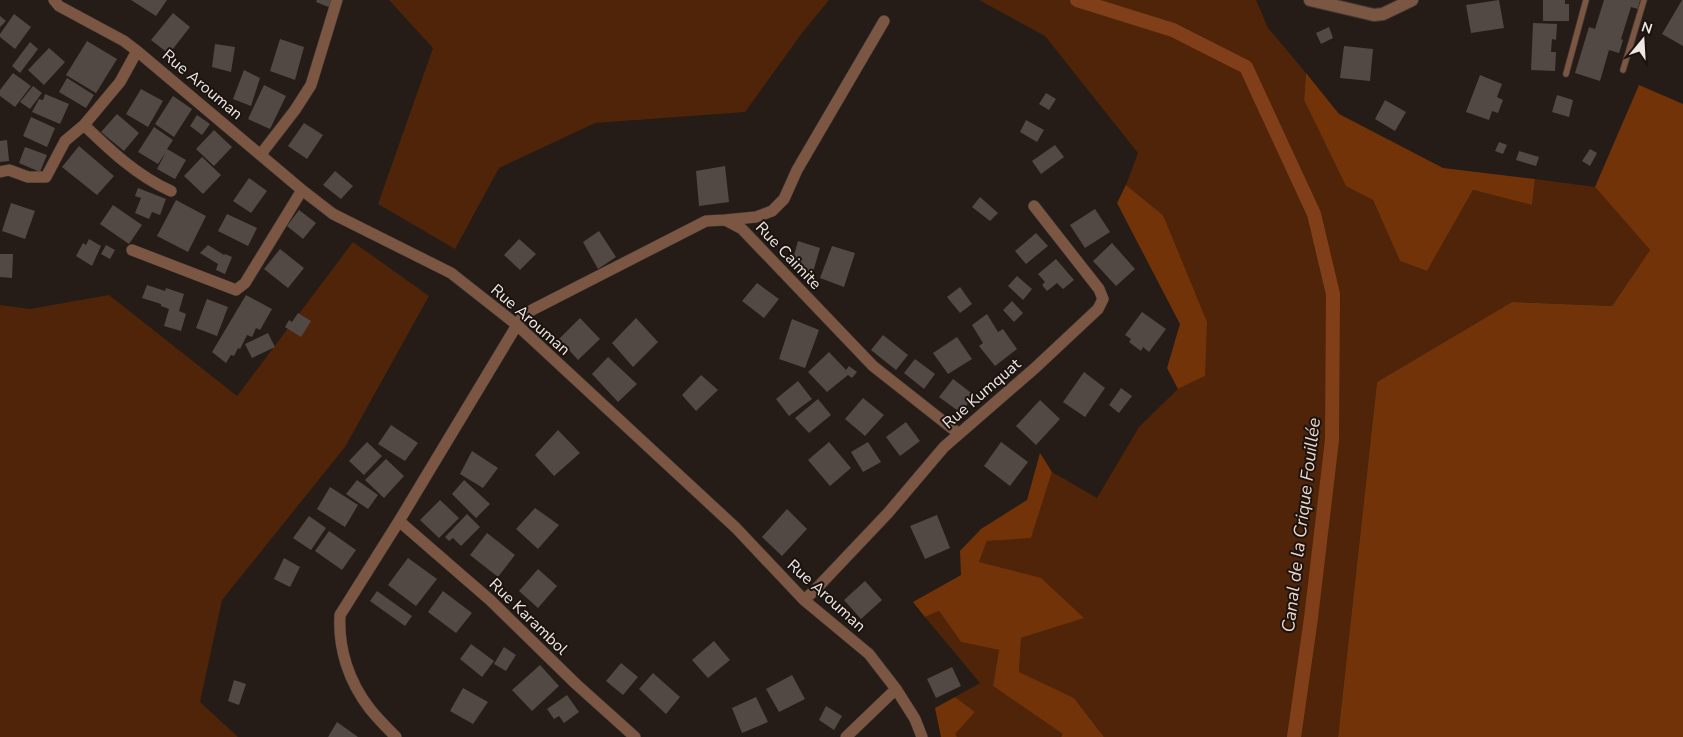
<svg xmlns="http://www.w3.org/2000/svg" width="1683" height="737" font-family="'Nunito Sans',sans-serif">
	<style>
		.green { fill: #502408 }
		.forest { fill: #733308 }
		.lines { fill: none; stroke-linecap: round; stroke-linejoin: round }
		.canal { stroke: #803f18; stroke-width: 14 }
		.building { fill: #534944 }
		.service-casing { stroke: #413834; stroke-width: 7 }
		.minor-casing { stroke: #413834; stroke-width: 12 }
		.tertiary-casing { stroke: #413834; stroke-width: 14 }
		.service { stroke: #7b5643; stroke-width: 5.5 }
		.minor { stroke: #7b5643; stroke-width: 11 }
		.tertiary { stroke: #7b5643; stroke-width: 12 }
		.labels { text-anchor: middle; stroke-width: 4; stroke-linejoin: round; paint-order: stroke }
		.street-label { font-size: 16px; fill: #eee7e4; stroke: #1b130f }
		.water-label { font-size: 18px; font-style: italic; fill: #efd6ca; stroke: #1b130f }
	</style>
	<rect width="100%" height="100%" fill="#251c17"/>
	<path class="green" d="M389 0H829L802 33 745 112 595 123 499 168 455 249 378 204 433 48Z
		M979 0H1256L1268 28 1306 73 1304 100 1346 185 1373 200 1400 261 1427 271 1473 190 1532 205 1535 179 1595 187 1650 250 1612 306 1512 302 1377 382 1338 737H1104L1074 698 1019 673 1021 638 1083 618 979 562 987 541 1031 537 1052 472 1097 498 1139 427 1178 389 1205 376 1163 215 1126 185 1138 153 1045 36Z
		M353 242 429 296 345 447 222 600 200 702 238 737H0V305L30 309 109 295 237 396Z
		M939 611 961 642 999 650 993 686 1064 734 1061 737H957L954 734 975 712 955 697 980 683 925 617Z"/>
	<path class="forest" d="M1306 73 1339 114 1443 168 1535 179 1532 205 1473 190 1427 271 1400 261 1373 200 1346 186 1304 100Z
		M1639 85 1683 104V737H1338L1377 382 1512 302 1612 306 1650 250 1595 187Z
		M1126 185 1163 215 1207 322 1205 376 1178 389 1167 368 1180 324 1117 203Z
		M1040 453 1052 472 1031 538 987 541 979 562 1041 578 1084 618 1021 638 1019 672 1074 698 1104 737H1061L1063 734 993 686 999 650 961 642 939 611 925 617 913 602 961 575 960 551 981 529 1027 500Z
		M955 697 975 712 955 734 957 737H941L935 708Z"/>
	<g class="lines">
		<path class="canal" d="M1077 0 1173 30 1246 67 1314 214 1333 294 1332 440 1311 618 1294 737"/>
	</g>
	<path class="building" d="M131 0H167L156 16Z
		M317 0H333L331 8 316 2Z
		M1499 0 1504 28 1471 33 1466 5Z
		M1543 0H1565V4H1569V21H1543Z
		M1604 0H1640L1638 9 1631 7 1621 39 1623 40 1619 53 1609 50 1600 81 1575 73 1589 27 1595 29Z
		M1682 0H1683V46L1662 34Z
		M173 13 190 27 169 54 151 40Z
		M14 14 31 27 15 49 0 37V34Z
		M0 16 6 21 0 27Z
		M1533 23 1557 24 1556 40 1552 39 1551 52H1556L1555 71 1531 70Z
		M1329 27 1333 38 1321 44 1316 33Z
		M280 39 304 47 295 80 270 71Z
		M87 41 117 59 96 93 66 75Z
		M30 42 38 49 20 73 12 66Z
		M215 44 235 47 231 72 212 67Z
		M1344 46 1373 49 1370 81 1340 78Z
		M49 48 65 62 44 85 28 70Z
		M244 70 260 78 251 106 233 99Z
		M13 73 31 86 15 107 0 96V90Z
		M1480 75 1502 84 1497 97 1503 100 1498 113 1492 111 1489 120 1466 112Z
		M67 78 94 95 86 108 59 92Z
		M264 85 286 96 270 129 248 119Z
		M33 86 42 93 30 109 20 102Z
		M141 89 163 101 148 127 126 114Z
		M1046 93 1056 99 1049 110 1039 104Z
		M45 94 69 104 60 124 32 112 39 99 43 100Z
		M1557 95 1573 100 1569 117 1552 112Z
		M173 96 192 109 174 137 155 124Z
		M1385 100 1406 112 1395 131 1375 119Z
		M117 114 139 133 124 151 101 132Z
		M197 115 210 124 202 135 190 126Z
		M31 117 55 128 47 147 23 136Z
		M1026 120 1044 130 1037 142 1020 132Z
		M304 123 323 135 307 159 288 146Z
		M154 127 173 140 167 149 186 160 175 179 157 169 166 152 158 164 138 152Z
		M214 130 232 147 214 166 196 149Z
		M7 140 9 161 0 162V141Z
		M1499 142 1507 145 1503 154 1495 151Z
		M1055 145 1064 157 1041 174 1032 161Z
		M79 146 114 176 97 195 62 167Z
		M25 147 47 155 40 172 19 163Z
		M1590 149 1597 153 1590 166 1582 161Z
		M1519 151 1539 157 1536 166 1516 160Z
		M202 157 221 175 203 194 184 176Z
		M725 166 729 202 699 206 696 171Z
		M335 171 353 186 341 199 323 185Z
		M249 178 267 191 251 213 233 201Z
		M138 188 166 199 160 215 152 212 149 219 135 213 141 198 135 196Z
		M980 197 998 213 990 221 972 207Z
		M176 200 206 216 188 252 157 236Z
		M11 203 35 211 25 239 2 231Z
		M113 205 142 225 129 244 100 224Z
		M1095 209 1110 232 1085 248 1070 225Z
		M299 210 316 223 303 239 287 226Z
		M227 214 257 228 248 246 218 231Z
		M599 231 616 257 598 269 583 242Z
		M1036 233 1048 246 1026 264 1015 251Z
		M89 239 101 246 92 266 76 256 83 243 86 245Z
		M519 239 536 254 520 270 504 255Z
		M798 241 820 248 813 272 791 266Z
		M1112 243 1135 269 1116 286 1093 261Z
		M106 245 115 250 110 259 101 254Z
		M208 245 224 255 225 254 232 257 225 274 216 270 218 264 200 253Z
		M832 246 855 253 844 287 820 278Z
		M280 249 304 268 288 288 264 269Z
		M0 254H13L12 278 0 277Z
		M1056 259 1074 280 1063 289 1057 283 1047 291 1042 285 1045 282 1038 274Z
		M1017 276 1032 289 1023 300 1008 286Z
		M757 283 779 299 764 318 742 301Z
		M147 285 165 291 166 288 184 294 179 311 186 314 181 331 164 326 169 309 161 306V304L142 298Z
		M960 287 972 304 960 313 947 297Z
		M246 295 272 309 260 330 256 328 252 337 247 335 240 349 238 348 234 356 231 355 226 363 212 352Z
		M207 299 228 307 217 336 196 328Z
		M1012 301 1023 313 1014 322 1003 310Z
		M1142 312 1166 329 1149 352 1143 347 1141 351 1129 342 1131 339 1125 335Z
		M298 313 311 321 301 337 285 327 289 320 292 322Z
		M987 314 998 332 1003 329 1017 349 995 366 979 346 983 343 972 325Z
		M580 318 600 339 578 360 559 339Z
		M636 318 658 342 633 367 612 343Z
		M792 319 819 330 805 368 779 359Z
		M268 333 275 347 252 358 245 344Z
		M883 335 908 355 896 370 871 350Z
		M957 337 972 359 948 374 933 353Z
		M829 352 846 370 849 366 857 372 852 378 848 375 827 392 808 372Z
		M608 357 637 384 618 402 592 374Z
		M915 359 935 374 924 389 904 373Z
		M1084 372 1105 388 1085 417 1063 402Z
		M701 375 718 390 696 411 682 395Z
		M953 379 974 395 961 413 939 397Z
		M798 381 812 399 789 416 776 399Z
		M1121 388 1132 396 1119 413 1109 405Z
		M863 398 884 415 865 436 845 419Z
		M818 399 831 415 809 433 795 418Z
		M1040 400 1060 419 1036 445 1016 426Z
		M906 422 920 441 900 456 886 437Z
		M391 425 418 443 405 461 378 444Z
		M558 430 580 453 554 476 535 455Z
		M367 442 382 456 364 475 349 461Z
		M829 442 851 468 830 486 808 460Z
		M868 442 881 462 863 472 851 452Z
		M1001 442 1028 462 1010 486 984 466Z
		M472 451 498 468 483 488 460 474Z
		M386 459 404 476 384 498 365 480Z
		M357 480 378 495 368 509 346 494Z
		M464 480 490 504 476 518 452 494Z
		M330 487 358 505 345 527 317 509Z
		M440 500 459 518 439 538 420 520Z
		M535 508 559 525 538 549 516 529Z
		M787 509 807 529 782 556 762 537Z
		M467 514 480 527 461 546 453 538 449 541 445 537Z
		M937 515 950 548 925 559 910 526Z
		M309 516 326 528 311 550 293 538Z
		M329 531 356 550 342 570 315 551Z
		M487 533 515 555 498 577 470 555Z
		M284 558 300 567 290 587 274 579Z
		M408 558 437 579 416 606 388 585Z
		M538 569 557 586 538 608 519 591Z
		M865 581 882 600 861 619 844 600Z
		M377 591 412 616 405 626 370 601Z
		M443 591 472 613 456 633 428 612Z
		M714 641 730 660 708 678 692 660Z
		M471 644 494 661 482 677 460 659Z
		M504 647 516 655 506 671 494 664Z
		M621 663 638 677 623 695 606 681Z
		M540 665 559 686 532 711 512 690Z
		M952 667 961 686 936 698 927 679Z
		M653 673 680 697 666 714 639 689Z
		M792 675 805 699 779 712 766 689Z
		M234 680 246 684 239 705 228 701Z
		M463 688 488 702 473 724 450 711Z
		M567 695 579 712 564 723 559 716 554 719 547 709Z
		M756 697 768 722 742 733 732 708Z
		M826 706 842 716 834 730 819 720Z
		M337 722 358 737H328Z"/>
	<g class="lines">
		<g class="service-casing">
			<path id="service" d="M1623 70 1644 0
				M1566 74 1586 0"/>
		</g>
		<g class="minor-casing">
			<path id="minor" d="M54 0 59 6 124 41 137 51 302 190 333 214 451 273 517 325 736 528 804 600 869 654 896 689 915 719 922 737
				M84 125C110 150 137 176 171 191
				M261 154 295 110 311 85 337 0
				M0 172 9 170 28 177H46L65 141 84 125 120 82 137 51
				M725 220 756 217 772 211 784 199 797 170 884 21
				M132 250 236 290 245 283 302 190
				M399 521 490 600 576 684 635 737
				M804 600 815 590 888 513 944 447 1035 368 1098 309 1103 299 1099 289 1034 206
				M396 737C387 728 378 719 370 709 349 682 338 649 340 615L399 521 517 325 523 316 532 310 706 221 725 220 742 229 873 366 958 433
				M846 737 896 689"/>
		</g>
		<g class="tertiary-casing">
			<path id="tertiary" d="M1310 0 1374 15 1383 14 1412 0"/>
		</g>
		<use href="#service" class="service"/>
		<use href="#minor" class="minor"/>
		<use href="#tertiary" class="tertiary"/>
	</g>
	<g class="labels">
		<g class="street-label">
			<text transform="translate(203 84) rotate(40)" y="6">Rue Arouman</text>
			<text transform="translate(789 255) rotate(46)" y="6">Rue Caimite</text>
			<text transform="translate(531 319) rotate(41)" y="6">Rue Arouman</text>
			<text transform="translate(981 393) rotate(-41)" y="6">Rue Kumquat</text>
			<text transform="translate(827 595) rotate(42)" y="6">Rue Arouman</text>
			<text transform="translate(529 616) rotate(44)" y="6">Rue Karambol</text>
		</g>
		<g class="water-label">
			<text transform="translate(1301 525) rotate(-83)" y="6">Canal de la Crique Fouillée</text>
		</g>
	</g>
	<g transform="translate(1643 40) rotate(18)" stroke="#1b130f" stroke-width="4" paint-order="stroke">
	<path d="M0-4L9 19L0 12L-9 19Z" fill="#eee7e4"/>
	<text y="-8" font-size="14" font-weight="bold" text-anchor="middle" fill="#eee7e4">N</text>
	</g>
</svg>
